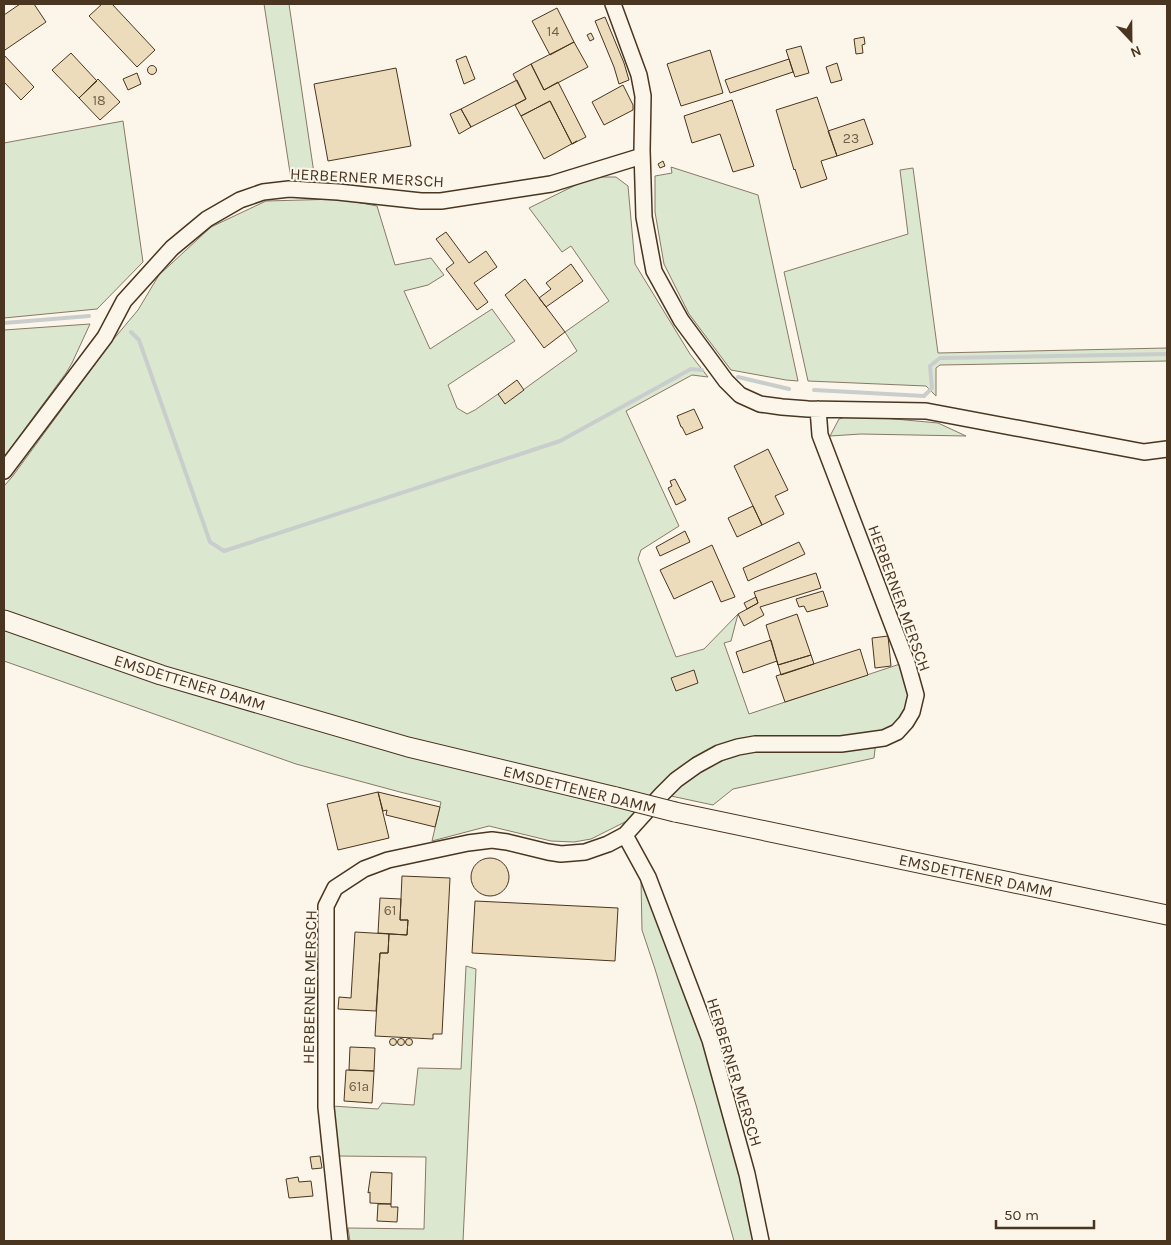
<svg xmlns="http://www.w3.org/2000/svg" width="1171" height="1245" font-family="Karla,sans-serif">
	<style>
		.green { fill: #dce7d0; stroke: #887966 }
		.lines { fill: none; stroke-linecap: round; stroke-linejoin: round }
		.stream { stroke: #c9cecd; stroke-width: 4 }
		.building { fill: #ecdcbc; stroke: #4a3520 }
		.minor-casing { stroke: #4a3520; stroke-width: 18 }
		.major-casing { stroke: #4a3520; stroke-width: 21 }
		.minor { stroke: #fbf6e9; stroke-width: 15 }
		.major { stroke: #fbf6e9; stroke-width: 19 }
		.major-bridge-casing { stroke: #4a3520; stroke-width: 21; stroke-linecap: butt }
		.major-bridge { stroke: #fbf6e9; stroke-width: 19 }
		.labels { text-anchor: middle; stroke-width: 4; stroke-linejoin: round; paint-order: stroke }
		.number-label { font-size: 14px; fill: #725f47 }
		.street-label { font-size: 16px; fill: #4a3520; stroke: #fbf6e9 }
	</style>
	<rect width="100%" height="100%" fill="#fbf6e9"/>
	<path class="green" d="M264 4H289L315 180 291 179Z
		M123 121 143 262 97 309 4 318V143Z
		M671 167 758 195 798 381 786 380 731 370 689 314 664 264 655 212V176L672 173Z
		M913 168 938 353 1167 348V361L940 365 936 368V396L926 386 808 381 784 272 908 234 900 170Z
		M592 177H616L628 186 635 264 690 354 708 377 692 375 626 411 679 526 641 550 638 559 676 657 704 649 738 614 731 641 724 643 749 714 900 664 908 694 904 712 895 726 877 732 874 758 733 789 713 805 657 793 635 817 591 839 574 842 551 841 489 826 432 841 441 802 400 792 296 764 4 661V486L12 477 112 341 138 310 159 275 211 227 266 201 340 199 377 206 395 265 431 258 444 275 428 285 404 291 430 349 492 309 515 341 448 385 457 408 467 414 475 410 498 394 505 403 577 351 565 332 609 301 571 246 562 252 529 208Z
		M90 324 72 363 66 373 4 457V330Z
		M851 415 938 423 966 436 861 434 830 436 839 419Z
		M641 880 704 1037 742 1172 755 1241H734L696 1105 655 969 642 930Z
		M466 966 476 969 463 1241H350L348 1228 424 1229 426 1157 338 1156 332 1106 378 1109 382 1103 414 1105 418 1068 461 1069Z"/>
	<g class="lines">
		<path class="stream" d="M4 323 89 316
			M131 332 139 340 210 542 224 551 560 441 691 369 702 370
			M738 377 789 389
			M814 390 924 396 932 388 930 366 940 358 1167 354"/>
	</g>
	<path class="building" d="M20 4H34L46 22 5 50 4 48V15Z
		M102 4H112L155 50 137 67 89 16Z
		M557 8 574 42 550 55 532 21Z
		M605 17 624 63 629 80 619 84 614 67 595 21Z
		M591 33 594 39 590 41 587 35Z
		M864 37 865 44 862 45 863 53 856 54 854 39Z
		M574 42 588 67 544 90 531 64Z
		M801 46 809 73 795 77 786 50Z
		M710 50 723 93 681 106 667 64Z
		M71 53 97 81 79 98 52 70Z
		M4 55 34 87 21 100 4 82Z
		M466 56 475 79 464 84 456 60Z
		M789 59 793 72 730 93 725 80Z
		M837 63 842 80 831 83 826 67Z
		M531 64 544 90 558 82 586 137 572 144 550 101 521 116 515 105 526 99 513 74Z
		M147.5 70a4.5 4.5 0 1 1 9 0a4.5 4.5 0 1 1-9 0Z
		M396 68 411 146 328 161 314 84Z
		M137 73 141 84 128 90 123 79Z
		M98 79 120 102 100 120 79 98Z
		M517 80 526 99 471 127 461 109Z
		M623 85 633 105V110L604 125 592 102Z
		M817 97 837 156 821 161 827 179 801 188 795 169 794 170 776 110Z
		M732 100 754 166 733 172 720 134 692 143 684 116Z
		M550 101 572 144 577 141 544 159 521 116Z
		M461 109 471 127 459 134 450 114Z
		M864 119 873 144 837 156 828 131Z
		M663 161 665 166 660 168 658 164Z
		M446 232 469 263 486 251 497 267 474 283 488 302 477 310 446 269 454 263 436 239Z
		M571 264 583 281 546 307 539 298 551 289 546 283Z
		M525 279 565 332 544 348 505 295Z
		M517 380 524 390 505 404 498 394Z
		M694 409 703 428 686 435 682 427H681L677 416Z
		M768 449 788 490 775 496 784 514 762 525 734 466Z
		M675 479 686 500 676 505 668 488 672 486 670 481Z
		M753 506 762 525 737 537 728 518Z
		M685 531 690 542 660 556 656 547Z
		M799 542 805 554 748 581 743 568Z
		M712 545 735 597 721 602 712 581 674 599 660 570Z
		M816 573 821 588 760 607 764 615 744 626 738 614 758 603 754 592Z
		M823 591 828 606 807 612 804 606 799 607 796 599Z
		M756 597 758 603 747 609 744 603Z
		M797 614 811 655 778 665 766 625Z
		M888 636 891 666 875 668 872 638Z
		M771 640 777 661 743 673 736 652Z
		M860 649 868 675 785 702 776 676Z
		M811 655 814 664 781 675 777 661 778 665Z
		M694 670 698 683 676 691 671 678Z
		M378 792 440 807 435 827 386 815 387 810 383 811Z
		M378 792 389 838 338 850 327 804Z
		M471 877a19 19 0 1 1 38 0a19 19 0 1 1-38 0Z
		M402 876 450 878 442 1034H433V1039L375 1036 380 953H388L389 934 407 935 408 920H400Z
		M380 898 401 899 400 920H408L407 935 378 933Z
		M475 901 618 908 615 961 472 953Z
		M355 932 389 934 388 953H380L376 1011 338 1009 339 997 351 998Z
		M405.5 1042a3.5 3.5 0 1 1 7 0a3.5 3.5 0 1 1-7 0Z
		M397.5 1042a3.5 3.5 0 1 1 7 0a3.5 3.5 0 1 1-7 0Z
		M389.5 1042a3.5 3.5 0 1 1 7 0a3.5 3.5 0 1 1-7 0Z
		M350 1047 375 1048 374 1071 349 1070Z
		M346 1070 374 1071 372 1103 344 1101Z
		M320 1156 322 1168 312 1169 310 1157Z
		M371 1172 392 1173 391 1204 370 1203V1192L368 1193Z
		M298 1177 299 1182 311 1181 313 1196 289 1198 286 1179Z
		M378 1204H391V1207H398L397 1222 377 1221Z"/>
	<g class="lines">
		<g class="minor-casing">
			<path id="minor" d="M613 4 639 75 643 96 642 150 644 217 654 271 681 320 726 381 740 395 760 404 782 407 808 409 926 411 1144 452 1167 449
				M4 471 105 337 124 301 172 248 207 219 240 200 263 192 289 189 338 192 421 201H441L551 184 642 156
				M625 835 648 877 710 1040 747 1174 761 1241
				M340 1241 326 1107V906L335 888 364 869 388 860 468 843 492 840 507 842 548 852 561 854 585 852 608 844 625 835 662 794 676 780 697 765 719 753 738 747 755 744H841L884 738 897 732 906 722 912 712 916 695 907 663 820 435 818 409"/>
		</g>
		<g class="major-casing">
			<path id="major" d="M4 620 161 675 408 747 616 797
				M675 812 1167 915"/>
		</g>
		<use href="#minor" class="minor"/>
		<use href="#major" class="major"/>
		<g class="major-bridge-casing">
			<path id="major-bridge" d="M616 797 675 812"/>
		</g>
		<use href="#major-bridge" class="major-bridge"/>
	</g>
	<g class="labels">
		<g class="number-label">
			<text x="553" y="36">14</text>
			<text x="99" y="105">18</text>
			<text x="851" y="143">23</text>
			<text x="390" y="915">61</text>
			<text x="359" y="1091">61a</text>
		</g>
		<g class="street-label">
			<text transform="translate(367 177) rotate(3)" y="6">HERBERNER MERSCH</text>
			<text transform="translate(900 598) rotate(70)" y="6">HERBERNER MERSCH</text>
			<text transform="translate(190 682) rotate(17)" y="6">EMSDETTENER DAMM</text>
			<text transform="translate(580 789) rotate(14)" y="6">EMSDETTENER DAMM</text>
			<text transform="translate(976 875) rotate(12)" y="6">EMSDETTENER DAMM</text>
			<text transform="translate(309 987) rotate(-89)" y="6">HERBERNER MERSCH</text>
			<text transform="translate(735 1072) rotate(73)" y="6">HERBERNER MERSCH</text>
		</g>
	</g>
	<rect width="1171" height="1245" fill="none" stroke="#4a3520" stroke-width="10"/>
	<g transform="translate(1131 40) rotate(158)" stroke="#fbf6e9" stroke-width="4" paint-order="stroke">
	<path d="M0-4L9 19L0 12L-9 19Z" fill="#4a3520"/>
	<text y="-8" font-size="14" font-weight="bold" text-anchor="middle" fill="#4a3520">N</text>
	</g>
	<path d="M996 1220v8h98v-8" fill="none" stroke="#4a3520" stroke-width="2.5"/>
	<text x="1004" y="1220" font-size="15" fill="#4a3520" stroke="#fbf6e9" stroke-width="4" paint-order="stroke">50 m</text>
</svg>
